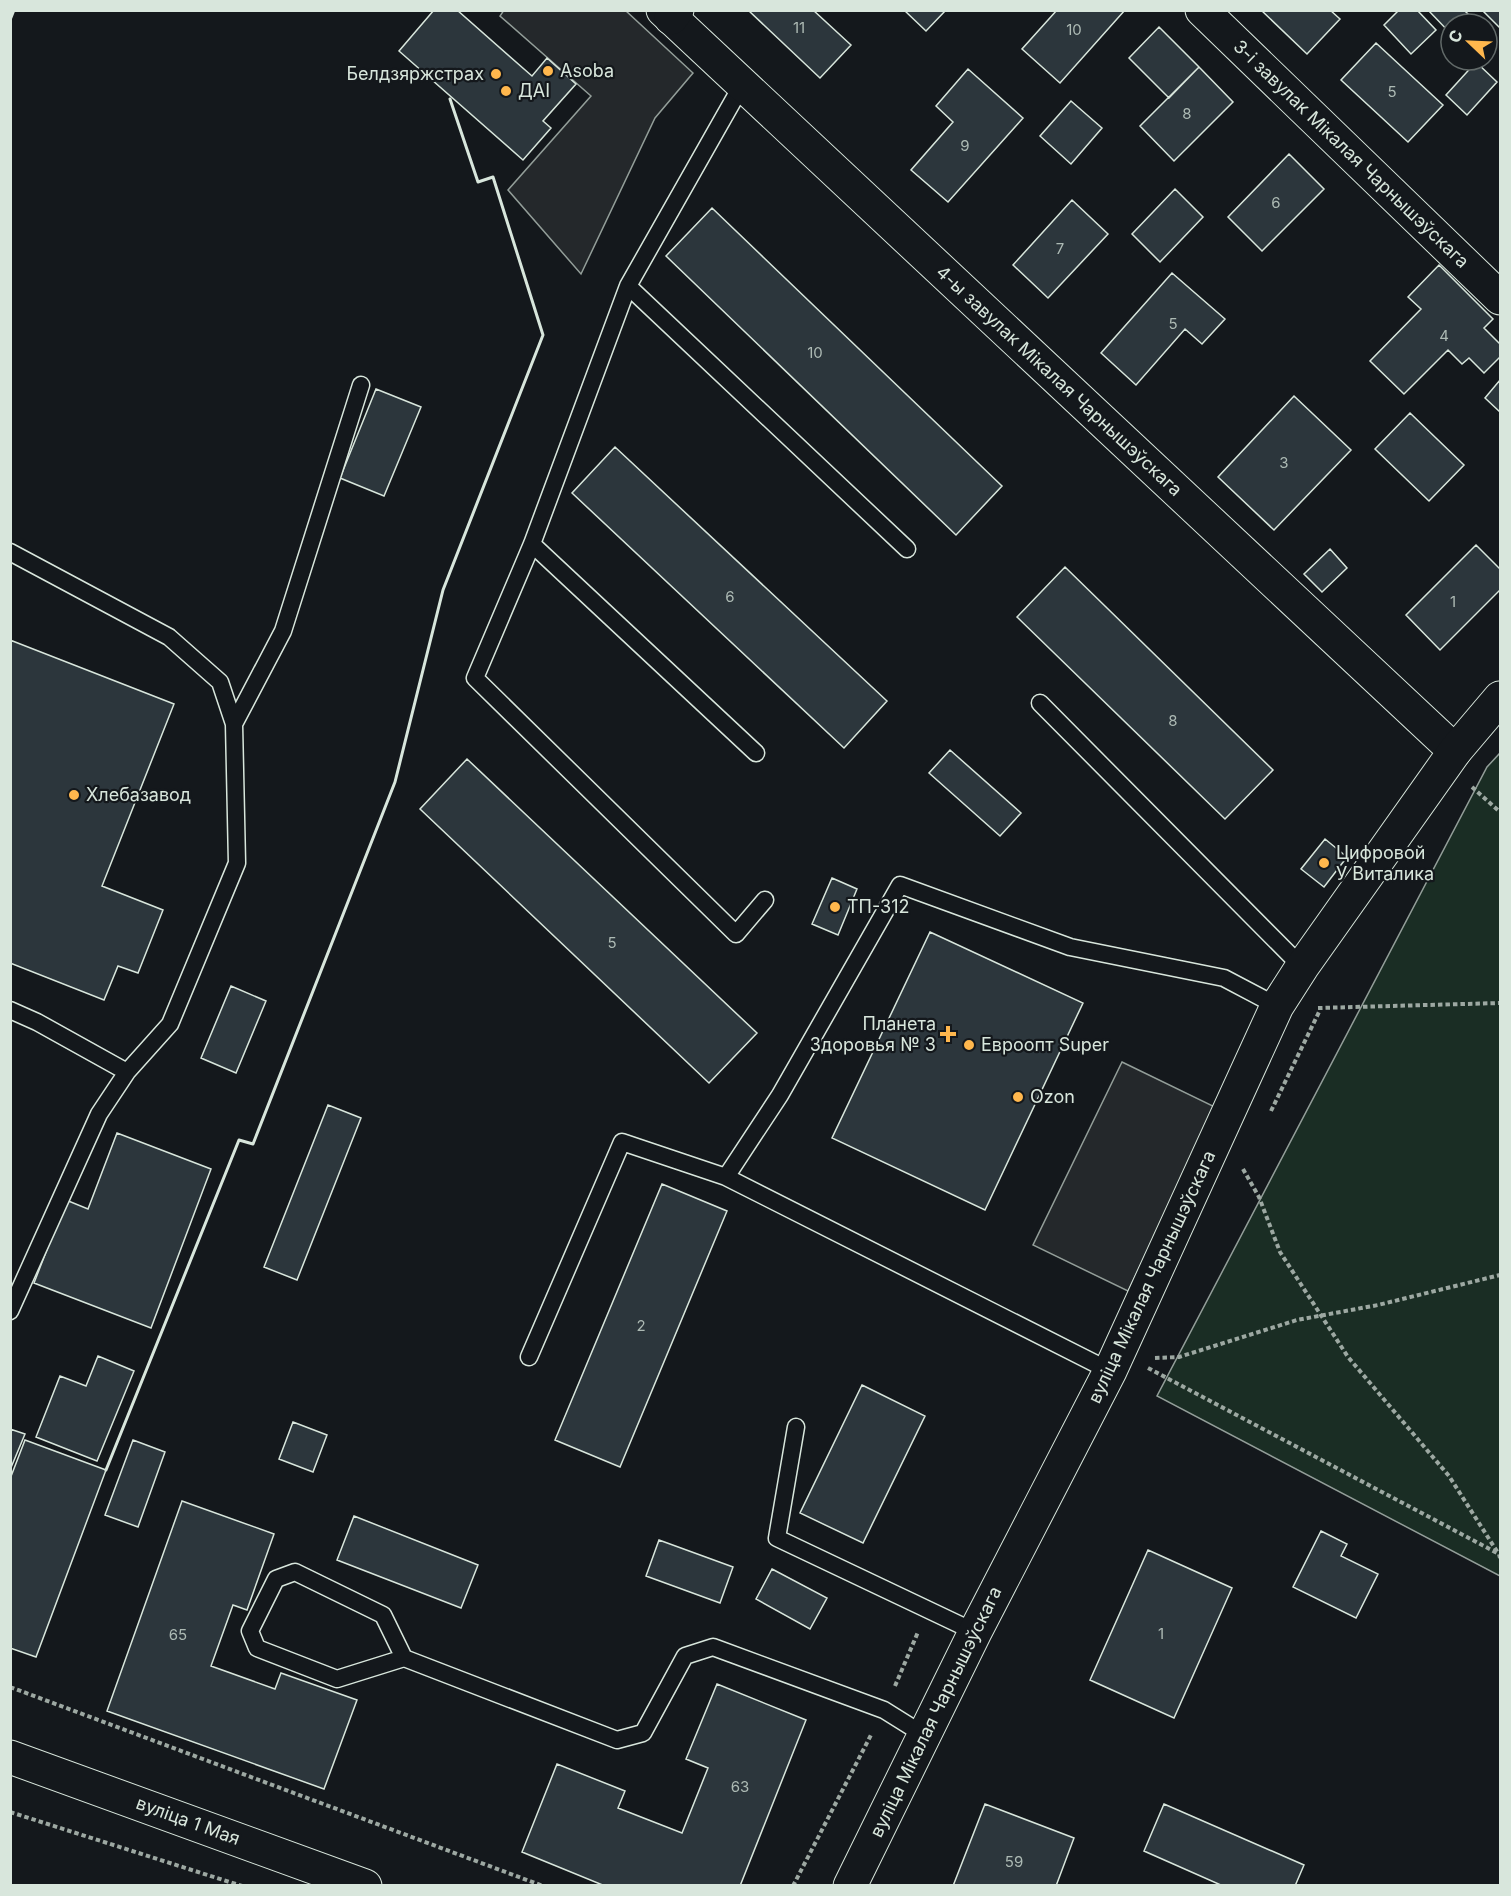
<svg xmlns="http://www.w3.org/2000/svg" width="1511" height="1896" font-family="Inter,sans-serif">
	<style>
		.green { fill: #1a2d24; stroke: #939e99; stroke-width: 1.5 }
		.parking { fill: #24282b; stroke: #939e99; stroke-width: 1.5 }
		.building { fill: #2c363c; stroke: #d8e6dc; stroke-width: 1.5 }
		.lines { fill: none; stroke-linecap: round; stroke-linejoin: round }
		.service-casing { stroke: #d8e6dc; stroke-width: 19 }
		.minor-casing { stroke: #d8e6dc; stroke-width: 35 }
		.tertiary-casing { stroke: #d8e6dc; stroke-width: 35 }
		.path { stroke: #9da8a2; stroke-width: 4; stroke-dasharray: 4.5 3; stroke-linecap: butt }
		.service { stroke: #14181c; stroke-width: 16 }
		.minor { stroke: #14181c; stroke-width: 33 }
		.tertiary { stroke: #14181c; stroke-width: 33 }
		.wall { stroke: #d8e6dc; stroke-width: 3 }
		.poi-dot { fill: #ffb74d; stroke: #14181c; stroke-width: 2 }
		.labels { text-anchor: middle; stroke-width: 4.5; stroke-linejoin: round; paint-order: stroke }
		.number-label { font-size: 15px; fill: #adbab4 }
		.poi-label { font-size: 18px; fill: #d8e6dc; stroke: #14181c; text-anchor: start }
		.street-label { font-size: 18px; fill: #d8e6dc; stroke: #14181c }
	</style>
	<rect width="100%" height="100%" fill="#14181c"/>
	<path class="green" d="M1500 753V1576L1157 1396 1487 767Z"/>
	<path class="parking" d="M504 10 626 11 693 73 655 118 581 274 508 190 591 96 500 16Z
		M1122 1062 1217 1108 1128 1291 1033 1245Z"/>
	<path class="building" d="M434 10H457L532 76 547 58 576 84 543 121 551 128 523 160 399 51Z
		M748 10H813L851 45 820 78Z
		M904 10H946L926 31Z
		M1057 10H1125L1060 83 1022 49Z
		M1261 10H1330L1340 19 1307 54Z
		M1399 10H1417L1436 30 1411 54 1384 25Z
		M1428 10H1464L1478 24H1451V34Z
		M1482 10H1500V28Z
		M1159 27 1199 67 1169 98 1129 58Z
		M1376 43 1443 105 1408 142 1341 80Z
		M1476 62 1497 82 1467 115 1446 95Z
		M1199 67 1233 102 1174 161 1140 126Z
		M968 69 1023 118 948 202 911 170 953 122 936 106Z
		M1071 101 1102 128 1071 164 1040 136Z
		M1289 154 1324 189 1262 251 1228 217Z
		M1175 189 1203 217 1160 262 1132 234Z
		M1072 200 1108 234 1048 298 1013 265Z
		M712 208 1002 486 956 535 666 256Z
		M1439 265 1493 319 1484 328 1500 344V357L1484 373 1469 358 1462 364 1448 350 1404 394 1370 361 1421 309 1408 297Z
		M1172 273 1225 319 1202 344 1185 329 1136 385 1101 353Z
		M1500 380V412L1485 398Z
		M376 389 421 407 384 496 340 478Z
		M1294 396 1351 450 1274 530 1218 477Z
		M1410 413 1464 465 1429 501 1375 449Z
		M615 447 887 701 844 748 572 493Z
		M1476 545 1500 569V590L1440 650 1406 615Z
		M1330 549 1347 568 1322 592 1304 574Z
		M1065 567 1273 770 1225 819 1017 617Z
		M10 640 174 704 102 886 163 910 138 973 118 966 104 1000 10 963Z
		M950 750 1021 813 1000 836 929 773Z
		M467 759 757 1033 709 1083 420 809Z
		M1325 839 1347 857 1324 887 1301 869Z
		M832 878 857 889 838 935 812 924Z
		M930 932 1083 1003 985 1210 832 1138Z
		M231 986 266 1001 236 1073 201 1058Z
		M328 1105 361 1118 297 1280 264 1267Z
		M117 1133 211 1169 151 1328 34 1283 66 1200 88 1209Z
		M662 1184 727 1211 620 1467 555 1440Z
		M98 1356 134 1371 97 1461 36 1437 60 1376 86 1386Z
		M862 1385 925 1416 863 1543 800 1513Z
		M293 1422 327 1435 313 1472 279 1459Z
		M10 1429 25 1434 10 1470Z
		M25 1440 106 1470 36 1657 10 1648V1479Z
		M133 1440 165 1452 138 1527 105 1515Z
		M182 1501 274 1534 247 1610 233 1605 211 1666 275 1689 281 1673 357 1700 324 1789 107 1711Z
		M354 1516 478 1565 461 1608 337 1560Z
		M1321 1531 1347 1544 1341 1556 1378 1574 1356 1618 1293 1587Z
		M659 1540 733 1567 720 1603 646 1576Z
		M1148 1550 1232 1588 1174 1718 1090 1680Z
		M772 1569 827 1598 810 1629 756 1599Z
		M717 1684 806 1720 740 1886H605L522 1852 557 1764 625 1791 618 1808 682 1833 708 1768 686 1759Z
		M985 1804 1074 1838 1056 1886H953Z
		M1164 1804 1304 1865 1295 1886H1223L1144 1851Z"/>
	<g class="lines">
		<g class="service-casing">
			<path id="service" d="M742 85 628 286 532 544 475 678 736 934 765 900
				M628 286 907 549
				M532 544 756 753
				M10 552 169 637 220 682 234 724 237 863 170 1024 127 1072
				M1040 703 1302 967
				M234 724 283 631 361 385
				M10 1010 37 1022 127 1072 99 1114 10 1311
				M529 1357 622 1142 726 1177
				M1110 1371 726 1177 780 1095 900 885 1070 947 1224 978 1277 1006
				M796 1427 777 1538 975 1632
				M404 1658 337 1679 257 1648 250 1631 276 1579 295 1572 383 1615 404 1658 617 1740 643 1733 685 1656 713 1647 884 1710 924 1735"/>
		</g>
		<g class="minor-casing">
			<path id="minor" d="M663 10 1455 751
				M1202 10 1500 298"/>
		</g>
		<g class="tertiary-casing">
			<path id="tertiary" d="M671 18 677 10
				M10 1757 365 1886
				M850 1886 975 1632 1110 1371 1277 1006 1302 967 1455 751 1500 698"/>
		</g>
		<path class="path" d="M1472 787 1500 812
			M1318 1008 1500 1003
			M1271 1111 1320 1010
			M1243 1169 1259 1197 1280 1252 1348 1357 1449 1476 1498 1553
			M1155 1358 1179 1357 1297 1320 1378 1305 1500 1275
			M1148 1368 1499 1554 1500 1558
			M895 1686 918 1632
			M10 1687 543 1886
			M10 1812 242 1886
			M793 1886 872 1733"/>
		<use href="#service" class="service"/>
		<use href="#minor" class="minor"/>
		<use href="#tertiary" class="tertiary"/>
		<path class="wall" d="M10 20 14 10
			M106 1470 239 1140 253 1144 395 782 443 590 543 335 493 177 478 182 450 99"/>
	</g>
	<g class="poi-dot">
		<circle cx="548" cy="71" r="6"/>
		<circle cx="496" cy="74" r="6"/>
		<circle cx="506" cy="91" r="6"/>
		<circle cx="74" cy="795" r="6"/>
		<circle cx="1324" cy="863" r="6"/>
		<circle cx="835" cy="907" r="6"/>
		<path d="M945 1025h6v6h6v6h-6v6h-6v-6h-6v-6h6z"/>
		<circle cx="969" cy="1045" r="6"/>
		<circle cx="1018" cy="1097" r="6"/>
	</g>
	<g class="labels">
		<g class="number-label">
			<text x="799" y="33">11</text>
			<text x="1074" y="35">10</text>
			<text x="1392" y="97">5</text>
			<text x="1187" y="119">8</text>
			<text x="965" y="151">9</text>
			<text x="1276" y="208">6</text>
			<text x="1060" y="254">7</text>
			<text x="1173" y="329">5</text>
			<text x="1444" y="341">4</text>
			<text x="815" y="358">10</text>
			<text x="1284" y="468">3</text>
			<text x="730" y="602">6</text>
			<text x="1453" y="607">1</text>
			<text x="1173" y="726">8</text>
			<text x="612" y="948">5</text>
			<text x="641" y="1331">2</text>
			<text x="1161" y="1639">1</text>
			<text x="178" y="1640">65</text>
			<text x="740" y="1792">63</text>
			<text x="1014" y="1867">59</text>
		</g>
		<g class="poi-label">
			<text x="560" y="77">Asoba</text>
			<text x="484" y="80" text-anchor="end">Белдзяржстрах</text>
			<text x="518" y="97">ДАІ</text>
			<text x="86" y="801">Хлебазавод</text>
			<text x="1336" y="859">Цифровой<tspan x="1336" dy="21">У Виталика</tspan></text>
			<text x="847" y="913">ТП-312</text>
			<text x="936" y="1030" text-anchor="end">Планета<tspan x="936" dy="21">Здоровья № 3</tspan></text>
			<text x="981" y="1051">Евроопт Super</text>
			<text x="1030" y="1103">Ozon</text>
		</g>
		<g class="street-label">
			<text transform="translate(1351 154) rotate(44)" y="6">3-і завулак Мікалая Чарнышэўскага</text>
			<text transform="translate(1059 381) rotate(43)" y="6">4-ы завулак Мікалая Чарнышэўскага</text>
			<text transform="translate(1152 1277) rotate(-65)" y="6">вуліца Мікалая Чарнышэўскага</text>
			<text transform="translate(936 1712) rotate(-64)" y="6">вуліца Мікалая Чарнышэўскага</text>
			<text transform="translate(188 1821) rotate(20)" y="6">вуліца 1 Мая</text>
		</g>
	</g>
	<rect width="1511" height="1896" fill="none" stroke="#d8e6dc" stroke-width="24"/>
	<g transform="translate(1469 42) rotate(293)"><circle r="28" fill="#14181c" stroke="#626a69" stroke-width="1.5"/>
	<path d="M0-4.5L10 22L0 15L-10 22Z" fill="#ffb74d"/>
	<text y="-9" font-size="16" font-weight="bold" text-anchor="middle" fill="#d8e6dc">С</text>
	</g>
</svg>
